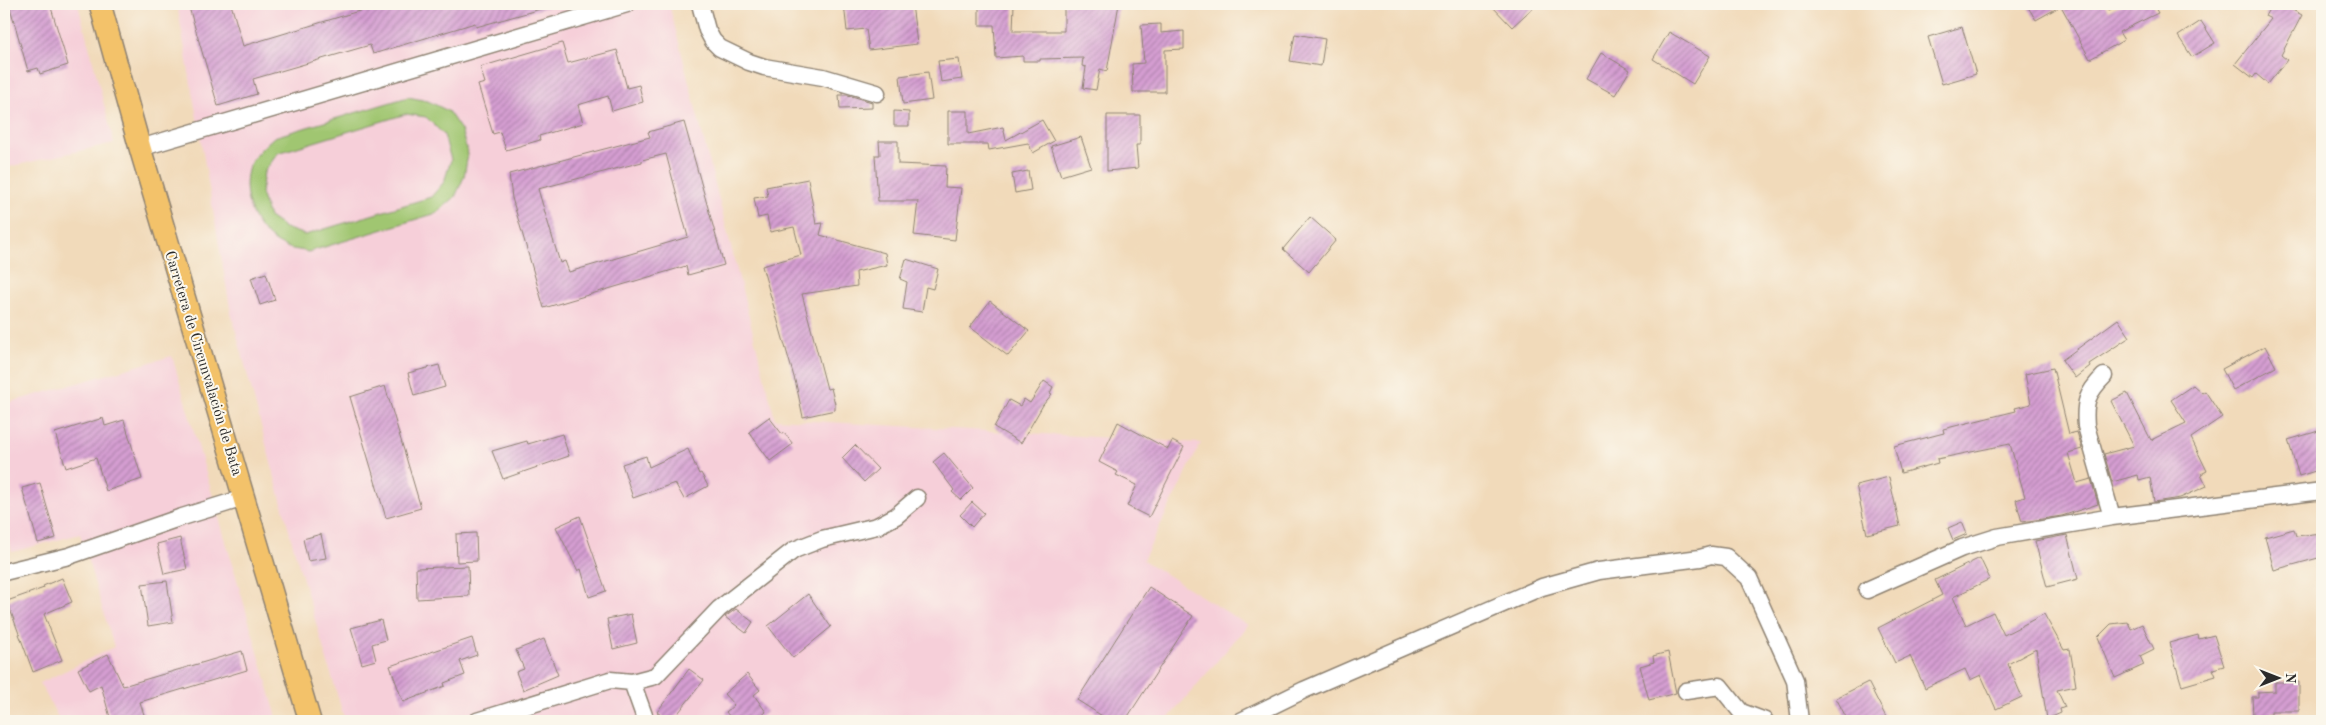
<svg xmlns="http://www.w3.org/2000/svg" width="2326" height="725" font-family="'Old Standard TT',serif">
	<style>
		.built { fill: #f6cfd9 }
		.pitch { fill: #a0c671; stroke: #66784e; fill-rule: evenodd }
		.building { fill: url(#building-hatch); fill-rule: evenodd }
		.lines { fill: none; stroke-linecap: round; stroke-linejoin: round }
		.minor-casing { stroke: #8e8272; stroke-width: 19 }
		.major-casing { stroke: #8e8272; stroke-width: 24 }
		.minor { stroke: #fff; stroke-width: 16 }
		.major { stroke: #f3c26a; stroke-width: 21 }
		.labels { text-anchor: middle; stroke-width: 4; stroke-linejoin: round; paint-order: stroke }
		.street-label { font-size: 15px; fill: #2b2b2b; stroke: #fbf7ec }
	</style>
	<defs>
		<pattern id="building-hatch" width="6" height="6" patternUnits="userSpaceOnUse" patternTransform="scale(1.25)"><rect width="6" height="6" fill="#d59ed2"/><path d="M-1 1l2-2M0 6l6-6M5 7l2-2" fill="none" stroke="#ad81ab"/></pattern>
	</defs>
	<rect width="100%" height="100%" fill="#fbf7ec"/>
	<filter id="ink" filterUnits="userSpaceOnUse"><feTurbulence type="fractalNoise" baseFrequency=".02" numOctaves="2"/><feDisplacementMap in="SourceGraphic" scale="10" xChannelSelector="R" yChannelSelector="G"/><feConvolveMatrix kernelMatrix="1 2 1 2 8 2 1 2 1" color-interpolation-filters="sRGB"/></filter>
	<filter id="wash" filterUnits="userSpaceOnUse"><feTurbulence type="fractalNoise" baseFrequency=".0096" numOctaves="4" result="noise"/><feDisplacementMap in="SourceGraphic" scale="20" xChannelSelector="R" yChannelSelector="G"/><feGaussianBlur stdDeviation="1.12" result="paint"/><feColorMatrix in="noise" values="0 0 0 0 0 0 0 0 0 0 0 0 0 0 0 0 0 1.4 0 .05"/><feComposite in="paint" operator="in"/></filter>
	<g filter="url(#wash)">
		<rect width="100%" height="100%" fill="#f1daba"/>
		<path class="built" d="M4 4H78L114 143 4 168Z
			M177 4H669L775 419 1201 443 1143 560 1248 625 1166 721H345L294 549 231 313Z
			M172 356 278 721H60L40 683 114 647 80 534 12 552 4 526V404Z"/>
		<path class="pitch" d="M408 97 428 101 448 111 461 130 468 154 464 177 455 197 437 213 308 252C302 250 295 250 289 248 258 238 240 201 248 170 252 156 264 146 274 137ZM406 114 426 117 444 135 451 160 444 182 431 197 305 235 285 228 269 217 261 193 264 172 278 153Z"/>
		<g id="blocks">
			<path class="building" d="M9 4H50L68 65 40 74 38 68 28 71Z
				M188 4H231L243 46 382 4H547L548 7 476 27 475 23 373 54 370 45 253 79 257 94 218 106Z
				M844 4H912L917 44 869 50 866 29 847 31Z
				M979 4H1014L1013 31H1064V4H1119L1107 71 1100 69 1096 90 1083 88 1086 67 1082 66 1083 58 1040 59V61H1023V56L996 58 994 25H979Z
				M1490 4H1537L1512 27Z
				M2026 4H2104L2108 11 2122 4H2153L2158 13 2119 32 2124 40 2090 59 2061 6 2036 20Z
				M2272 4H2281L2302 15 2281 55 2287 60 2268 84 2256 74 2253 78 2235 64 2271 19 2265 16Z
				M2201 21 2215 43 2192 57 2178 36Z
				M1161 24V33L1184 31V49L1165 50V92H1133L1132 64 1144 63 1141 25Z
				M1962 27 1976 74 1942 84 1928 37Z
				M1669 32 1710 56 1693 84 1653 59Z
				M1295 34 1325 39 1321 66 1290 61Z
				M562 43 568 63 617 50 627 88 639 85 643 102 612 111 608 96 578 105 583 123 539 136 540 140 506 150 500 132 493 134 478 85 485 83 480 67Z
				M1601 53 1630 70 1615 95 1586 79Z
				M959 59 962 79 941 82 938 61Z
				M928 72 932 100 903 104 900 76Z
				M839 95H848L872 102V108L840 109Z
				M894 111 909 112V126H894Z
				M948 111H968V134L1003 127 1006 140 1042 120 1054 141 1033 153 1028 143 989 150 988 144H948Z
				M1107 115H1140V145H1136L1138 168 1107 171Z
				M684 122 724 265 688 275 686 266 544 308 512 198 509 174 650 137 648 132ZM666 154 688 237 569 272 565 261 560 263 538 189 642 162V160Z
				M1081 137 1091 167 1061 176 1051 146Z
				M879 141H898V164L946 166 945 187 961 188 955 240 914 235 918 201H878L875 155H880Z
				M1028 171 1031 190 1015 193 1012 174Z
				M808 179 816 224 823 223 820 235 885 253 887 265 856 272 857 286 802 294 827 389 831 388 835 404V410L803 417 796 384 762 266 801 255 794 227 770 232 767 216 758 218 754 198 768 196 766 187Z
				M1310 217 1336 240 1309 272 1283 249Z
				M906 259 938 269 933 289 926 287 922 312 903 309 907 282 900 279Z
				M266 273 275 300 260 305 251 278Z
				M990 301 1029 331 1008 356 970 327Z
				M2118 319 2130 337 2089 364 2090 366 2075 378 2062 360Z
				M2265 346 2276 367 2233 390 2222 369Z
				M439 365 445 387 414 396 408 373Z
				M2053 368 2069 434 2077 432 2082 449 2068 453 2077 483 2091 479 2098 504 2062 516 2022 522 2016 500 2025 497 2010 444 1937 459 1938 463 1901 473 1894 446 1944 433 1943 429 2016 411 2015 408 2031 404 2025 374Z
				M1044 381 1053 387 1050 393 1052 394 1043 405 1021 443 994 427 1009 400 1020 406 1024 399 1030 403Z
				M2193 385 2202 393 2205 391 2222 417 2191 438 2207 471 2201 474 2207 486 2180 498 2154 502 2150 477 2139 480 2138 475 2112 482 2104 454 2134 446 2111 401 2127 393 2151 440 2186 423 2171 400Z
				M385 386 421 508 386 518 350 397Z
				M769 417 782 434 784 433 793 444 770 461 749 432Z
				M103 418 105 426 124 420 142 479 106 491 96 458 66 468 55 433Z
				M1118 422 1168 449 1172 441 1184 447 1149 517 1127 506 1137 485 1116 475 1118 472 1099 462Z
				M2322 430V469L2299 476 2288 440Z
				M562 434 569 456 503 479 492 451 527 441 528 444Z
				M855 445 878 469 864 482 842 458Z
				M688 449 699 474 701 473 708 486 684 499 675 483 633 498 622 464 646 456 649 467Z
				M944 453 973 488 961 500 952 492 954 490 933 462Z
				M1889 477 1900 526 1867 534 1856 485Z
				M40 483 56 538 38 543 22 488Z
				M972 502 984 513 972 527 960 515Z
				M580 516 606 591 589 597 581 569 578 571 556 527Z
				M1962 522 1967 534 1953 540 1948 528Z
				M2294 529 2296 536 2322 533V557L2274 570 2265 537Z
				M476 533 477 561 457 562 456 534Z
				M321 534 326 558 308 561 303 539Z
				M2067 535 2078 579 2047 587 2035 541Z
				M180 538 187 569 164 574 157 544Z
				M1980 558 1990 579 1953 597 1966 625 1993 612 2004 635 2044 614 2064 650 2070 649 2076 686 2057 690 2065 707 2060 709 2061 713 2047 719 2036 649 2008 664 2022 697 1996 709 1981 675 1970 680 1965 669 1925 688 1910 656 1895 663 1878 628 1942 595 1935 580Z
				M468 566 469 596 417 599 416 568Z
				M62 578 72 602 44 614 62 660 33 672 7 601 44 588 43 586Z
				M167 581 173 622 148 626 142 584Z
				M1149 587 1193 616 1125 721H1110L1077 700Z
				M808 594 831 627 793 658 768 626Z
				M736 609 753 622 746 633 725 617Z
				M631 614 637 643 613 649 607 619Z
				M381 620 386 640 372 644 376 660 362 664 351 628Z
				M2128 622 2131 629 2142 624 2154 649 2140 656 2144 665 2115 678 2098 637 2111 624Z
				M2198 635 2199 639 2214 635 2224 666 2213 669 2216 676 2182 686 2169 643Z
				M472 638 477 655 460 661 465 675 444 683 445 686 403 702 390 666Z
				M544 639 558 675 523 690 516 672 524 669 516 650Z
				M242 651 247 670 140 702 146 721H111L101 685 89 691 78 669 108 654 123 686Z
				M1668 652 1676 693 1649 700 1640 666 1654 662 1653 656Z
				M689 669 704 680 672 721H669L657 712Z
				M747 674 760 690 754 695 766 712 755 721H733L726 712 734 705 724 694Z
				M1868 682 1888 721H1848L1836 698Z
				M2275 682H2299V711H2271V715L2253 716 2252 697H2258V692L2275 691Z"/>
		</g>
	</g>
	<g filter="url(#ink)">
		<use href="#blocks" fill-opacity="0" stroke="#8e8272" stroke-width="1"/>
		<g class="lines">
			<g class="minor-casing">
				<path id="minor" d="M700 4 707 30 713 41 720 48 749 62 764 67 823 77 877 93
					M140 148 627 4
					M2104 376C2087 393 2084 402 2086 426L2112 517
					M4 572 69 556 179 518 244 498
					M1867 590 1962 548 1997 537 2112 517 2322 491
					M632 682 646 721
					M1686 691 1720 686 1741 712 1765 721
					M477 721 610 680 632 682 655 676 719 609 794 550 822 539 877 526 896 516 917 498
					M1241 721 1304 690 1542 587 1599 571 1700 558 1711 555 1726 557 1749 578 1795 680 1800 721"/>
			</g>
			<g class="major-casing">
				<path id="major" d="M100 4 140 148 310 721"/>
			</g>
			<use href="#minor" class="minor"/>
			<use href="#major" class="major"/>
		</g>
	</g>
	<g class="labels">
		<g class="street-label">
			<text transform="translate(204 363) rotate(73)" y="5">Carretera de Circunvalación de Bata</text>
		</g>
	</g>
	<rect width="2326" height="725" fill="none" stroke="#fbf7ec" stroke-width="20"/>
	<g transform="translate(2278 678) rotate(90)" stroke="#fbf7ec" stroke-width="4" paint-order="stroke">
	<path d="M0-4L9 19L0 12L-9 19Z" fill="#2b2b2b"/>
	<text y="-8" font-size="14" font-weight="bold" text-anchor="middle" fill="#2b2b2b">N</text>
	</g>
</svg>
